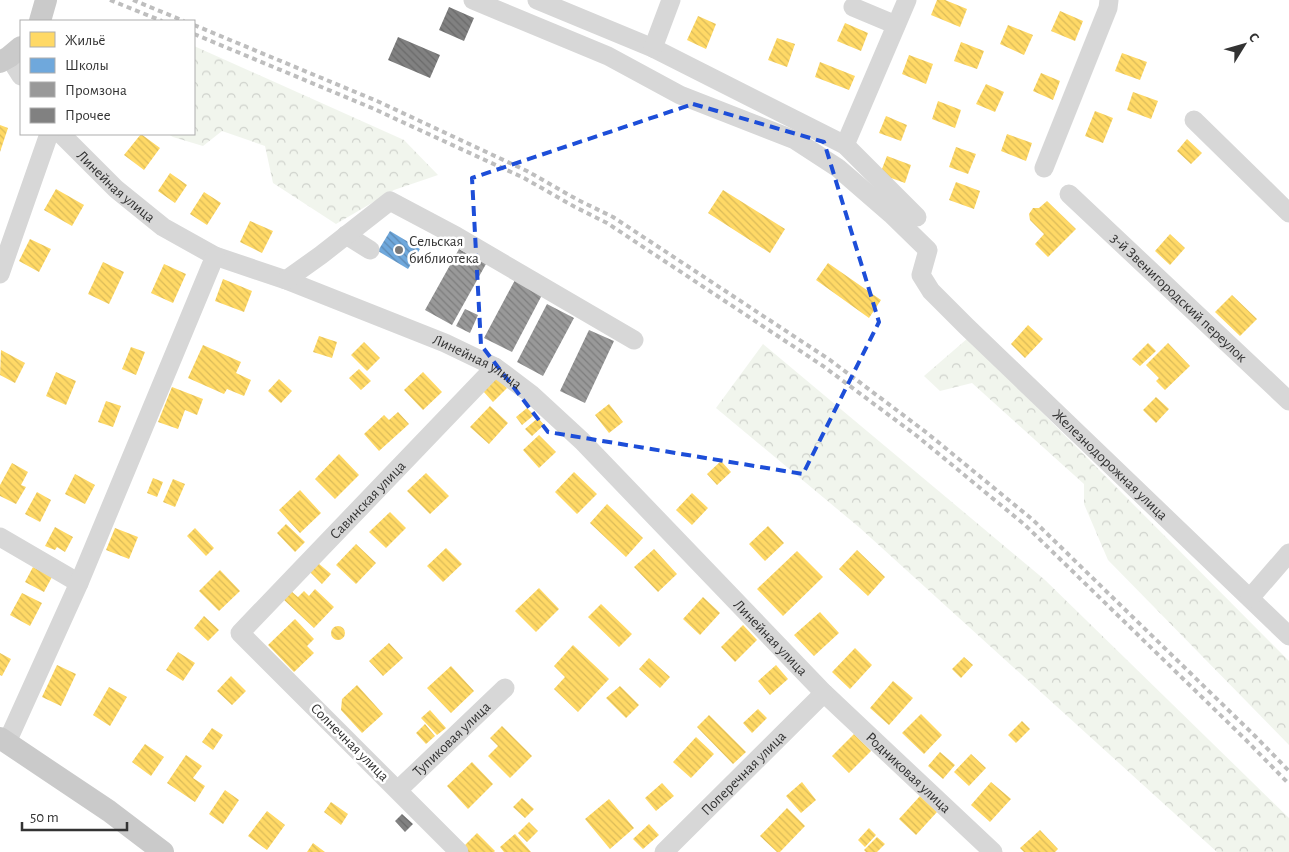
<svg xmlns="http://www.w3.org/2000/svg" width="1289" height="852" font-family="'Alegreya Sans',sans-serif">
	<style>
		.forest { fill: url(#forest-crowns) }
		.homes { fill: url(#homes-back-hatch) }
		.schools { fill: url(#schools-back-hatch) }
		.industry { fill: url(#industry-back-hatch) }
		.building { fill: url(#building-back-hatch) }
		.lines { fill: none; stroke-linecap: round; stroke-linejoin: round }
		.minor { stroke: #d7d7d7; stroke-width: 19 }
		.major { stroke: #cacaca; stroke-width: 22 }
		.rail { stroke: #bebebe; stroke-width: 4; stroke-dasharray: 5 4; stroke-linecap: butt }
		.marked { fill: none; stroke: #1d4ed8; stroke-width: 4; stroke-dasharray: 10 6; stroke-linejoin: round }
		.poi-dot { fill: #7a7a7a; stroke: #fff; stroke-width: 2 }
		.labels { text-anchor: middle; stroke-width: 5; stroke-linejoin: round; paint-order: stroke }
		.street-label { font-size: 15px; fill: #333; stroke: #fff }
		.poi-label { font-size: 15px; fill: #333; stroke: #fff; text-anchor: start }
	</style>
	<defs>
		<pattern id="forest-crowns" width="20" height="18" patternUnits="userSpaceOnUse" patternTransform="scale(1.25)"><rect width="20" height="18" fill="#f1f5ed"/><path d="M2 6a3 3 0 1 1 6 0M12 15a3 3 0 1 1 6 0" fill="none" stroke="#cfd2cc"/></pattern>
		<pattern id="homes-back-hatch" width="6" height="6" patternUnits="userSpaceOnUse" patternTransform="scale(1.25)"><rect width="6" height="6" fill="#ffd966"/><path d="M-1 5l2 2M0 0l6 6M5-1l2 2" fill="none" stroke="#dbbb59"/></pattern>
		<pattern id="schools-back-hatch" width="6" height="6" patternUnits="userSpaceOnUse" patternTransform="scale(1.25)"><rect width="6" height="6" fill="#6fa8dc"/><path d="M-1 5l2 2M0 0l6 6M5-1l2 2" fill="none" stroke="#5c89b3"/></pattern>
		<pattern id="industry-back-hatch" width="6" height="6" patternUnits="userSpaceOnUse" patternTransform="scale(1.25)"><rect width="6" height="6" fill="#999"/><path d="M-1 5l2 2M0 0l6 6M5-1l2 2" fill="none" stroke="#7d7d7d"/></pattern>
		<pattern id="building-back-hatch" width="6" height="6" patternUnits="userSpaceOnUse" patternTransform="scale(1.25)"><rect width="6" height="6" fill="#818181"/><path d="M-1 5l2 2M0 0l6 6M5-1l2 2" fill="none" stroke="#6a6a6a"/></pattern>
	</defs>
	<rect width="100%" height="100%" fill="#fff"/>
	<path class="forest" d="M194 46 404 140 438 175 394 190 336 224 273 183 265 146 222 131 203 146 173 137 168 134H194Z
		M968 338 1289 661V745L1108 560 1084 504V484L972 383 940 391 924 376Z
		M763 344 1045 580 1289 818V852H1217L860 528 716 408Z"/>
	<path class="homes" d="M937 0H945L967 9 960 27 931 15Z
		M1060 11 1083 21 1075 41 1051 31Z
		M698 16 716 24 706 49 687 40Z
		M845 23 868 33 861 51 837 41Z
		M1008 25 1033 35 1024 55 1000 44Z
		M777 38 795 44 787 67 768 60Z
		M961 42 984 51 977 69 954 61Z
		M1122 53 1147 62 1140 80 1115 71Z
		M909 55 933 64 926 84 902 74Z
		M820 62 855 76 849 90 815 77Z
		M1041 73 1060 81 1053 100 1033 91Z
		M986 84 1004 92 995 112 976 104Z
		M1133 92 1158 101 1151 119 1127 110Z
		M938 101 961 110 955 128 932 119Z
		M1095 111 1113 118 1103 143 1085 136Z
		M886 116 907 125 901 141 879 133Z
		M0 125 8 128 0 152Z
		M141 134 160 148 144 170 124 155Z
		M1007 134 1032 143 1026 161 1001 151Z
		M1187 139 1202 153 1191 164 1177 151Z
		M956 147 976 154 968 174 949 167Z
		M887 156 911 165 905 183 880 174Z
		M170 173 187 185 175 203 158 191Z
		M956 182 980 191 974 209 949 200Z
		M56 189 84 205 72 226 44 210Z
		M723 190 785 229 770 253 708 213Z
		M204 192 221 203 207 225 190 214Z
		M1047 201 1076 229 1048 257 1035 244 1044 234 1030 220 1029 214 1033 208H1039Z
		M250 221 273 231 262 253 240 242Z
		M1170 234 1185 248 1170 265 1155 251Z
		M30 239 51 249 39 272 19 261Z
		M103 262 124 272 109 304 88 294Z
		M828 263 881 300 869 318 816 280Z
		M164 264 186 274 173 303 151 293Z
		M223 279 252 291 244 312 215 301Z
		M1232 295 1257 319 1240 336 1215 312Z
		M1028 325 1043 339 1025 358 1011 344Z
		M319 336 337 342 332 358 313 352Z
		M364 342 380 358 367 371 351 355Z
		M1148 343 1156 351 1140 366 1132 359Z
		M1168 343 1190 366 1165 390 1156 381 1159 378 1146 365Z
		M203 345 241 362 236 373 251 380 244 396 227 389 224 394 188 378Z
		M131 347 145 352 136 375 122 369Z
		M1 350 25 363 15 383 0 375Z
		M359 369 371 381 361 390 349 378Z
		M56 372 76 381 66 405 46 396Z
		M423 372 442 392 423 410 404 390Z
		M497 378 507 388 493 402 483 391Z
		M279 379 292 391 281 403 268 391Z
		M172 387 203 399 197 415 185 410 178 429 158 422Z
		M1156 397 1169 409 1156 423 1143 410Z
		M106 401 121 406 113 427 98 422Z
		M609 404 623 422 609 433 595 415Z
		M490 406 508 423 489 444 470 427Z
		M527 408 534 415 522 425 516 417Z
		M398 412 409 424 379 451 364 434 384 415 389 420Z
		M538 418 544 425 532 436 525 429Z
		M539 435 556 452 539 468 523 450Z
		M339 454 359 475 335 499 315 479Z
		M721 461 731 472 717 485 707 474Z
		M12 463 28 472 21 485 26 487 16 504 0 496V485Z
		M574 472 597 494 577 514 555 492Z
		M426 473 449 496 430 514 407 491Z
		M75 474 95 485 85 504 65 494Z
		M153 478 163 482 157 497 147 493Z
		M173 479 185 484 175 507 163 502Z
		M300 490 321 513 300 533 279 510Z
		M37 492 51 500 40 522 25 514Z
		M692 493 708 508 692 525 676 510Z
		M607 504 643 538 626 557 590 523Z
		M390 512 406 528 386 548 369 532Z
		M286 524 305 542 295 552 277 533Z
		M768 526 784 543 765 561 749 544Z
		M55 527 73 537 65 552 57 547 55 550 45 546Z
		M115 528 138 537 129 559 106 550Z
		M195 528 214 548 206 556 187 536Z
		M356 544 376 563 356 584 336 565Z
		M446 548 462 564 443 582 427 566Z
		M654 549 677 574 658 592 634 567Z
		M857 550 885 577 868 596 839 569Z
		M797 551 823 577 783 616 757 589Z
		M318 563 331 574 322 584 310 572Z
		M33 567 52 577 44 592 25 582Z
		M220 570 240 591 219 611 199 591Z
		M539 588 559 609 536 632 515 611Z
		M315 589 334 607 314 628 283 599 291 591 298 597 304 591 309 596Z
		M22 593 42 603 30 626 10 615Z
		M703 597 720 613 700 635 683 619Z
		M601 604 632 634 619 647 588 617Z
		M820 612 839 633 814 656 794 635Z
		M204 616 219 630 208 641 194 628Z
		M295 619 314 639 307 646 314 653 294 672 268 645Z
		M743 625 757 640 735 662 721 647Z
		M331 633a7 7 0 1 1 14 0a7 7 0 1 1-14 0Z
		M389 643 403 658 383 676 369 661Z
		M573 645 609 679 578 712 554 689 565 677 554 666Z
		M855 648 872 665 850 689 832 672Z
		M178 652 195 663 183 681 166 670Z
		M0 653 11 659 2 676 0 675Z
		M964 657 973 665 961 678 952 669Z
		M649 658 670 677 660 688 639 669Z
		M57 665 76 674 61 706 42 697Z
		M776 665 788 679 770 695 758 681Z
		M451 666 474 691 451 713 427 688Z
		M231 676 246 691 232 705 217 691Z
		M893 681 913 698 889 725 870 708Z
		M357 685 383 714 362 733 341 710 342 699Z
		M620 686 639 705 626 718 606 698Z
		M109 687 127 697 110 726 93 715Z
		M758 709 767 718 752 733 743 723Z
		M430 710 446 728 437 735 421 718Z
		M921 714 942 735 924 754 902 733Z
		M709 715 746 752 733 764 697 727Z
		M1022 721 1030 729 1016 743 1008 735Z
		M425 724 435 736 426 744 416 733Z
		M502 726 532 756 510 778 488 756 498 746 490 738Z
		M212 728 223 735 213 750 202 742Z
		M854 734 871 751 849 773 832 756Z
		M696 737 714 754 691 778 673 762Z
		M145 744 164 757 151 776 132 762Z
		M940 752 955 765 943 779 928 766Z
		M971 754 986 768 969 786 954 772Z
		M186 755 202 766 193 778 205 786 195 802 167 783Z
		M472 762 493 784 468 809 447 786Z
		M802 782 816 800 801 813 786 796Z
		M991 782 1011 799 990 822 971 805Z
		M662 783 674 796 656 811 645 798Z
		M225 790 239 800 223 824 209 814Z
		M920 796 937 812 916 835 899 819Z
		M522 798 534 809 525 818 513 807Z
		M609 799 634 828 610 849 585 819Z
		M331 802 348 814 341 825 324 812Z
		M787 808 805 826 780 852H777L760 836Z
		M267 811 285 825 267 850 248 836Z
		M529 822 538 831 527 842 518 833Z
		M649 824 659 835 643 849 633 839Z
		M869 828 876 835 865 847 858 840Z
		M1040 830 1058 849 1055 852H1024L1020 848Z
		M477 833 495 851 494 852H466L462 848Z
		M515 834 531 852H504L500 847Z
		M877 837 885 844 877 852H866L864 850Z
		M313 843 325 852H307Z"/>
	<path class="schools" d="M390 231 420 249 408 269 378 251Z"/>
	<path class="industry" d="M459 249 486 264 452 325 425 310Z
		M515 280 542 295 512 352 484 338Z
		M547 304 574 318 543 376 517 362Z
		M465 309 478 315 470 333 456 326Z
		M589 330 614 341 585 403 560 391Z"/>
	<path class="building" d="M449 7 474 18 464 41 439 30Z
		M398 37 440 55 430 78 388 60Z
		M402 814 413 824 405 832 395 821Z"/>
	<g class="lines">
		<g class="minor">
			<path id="s1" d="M473 0 608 56 680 95 795 140 838 168 891 214 928 250 921 275 931 291 966 326 1289 636"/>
			<path d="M537 0 653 48 845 145 917 217"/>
			<path d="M853 7 896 25"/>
			<path d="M653 48 671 0"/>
			<path d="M9 57 21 76"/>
			<path d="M1194 120 1289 213"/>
			<path id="s2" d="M61 134 116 189 163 227 215 256 286 280 445 343 495 367 531 394 582 441 824 693 993 852"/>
			<path d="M845 145 907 0"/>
			<path d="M1044 168 1108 8 1109 0"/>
			<path id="s3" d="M1069 194 1289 401"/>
			<path d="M346 235 370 250"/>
			<path d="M0 274 49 134"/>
			<path d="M286 280 321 255 390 201 456 236 634 340"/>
			<path d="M0 537 79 583"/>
			<path d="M1250 598 1289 553"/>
			<path d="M7 742 79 583 215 256"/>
			<path id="s4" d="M398 790 505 688"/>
			<path id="s5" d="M459 852 240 633 495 367"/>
			<path id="s6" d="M664 852 824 693"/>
		</g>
		<path class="major" d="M40 21 46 0
			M0 62 9 57 21 47
			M0 738 109 811 163 852"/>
		<path class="rail" d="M110 0 162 21
			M133 0 184 21
			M194 25 377 101 527 171 578 200 613 217 830 360 927 433 1033 520 1255 736 1289 771
			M194 34 372 108 524 178 575 207 607 223 823 366 917 436 1025 525 1246 740 1289 784"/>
	</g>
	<path class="marked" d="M693 104 824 142 879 322 803 474 548 432 481 345 472 178Z"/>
	<circle class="poi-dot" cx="399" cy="250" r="5"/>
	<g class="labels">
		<g class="street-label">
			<text dy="5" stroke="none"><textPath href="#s2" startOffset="76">Линейная улица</textPath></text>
			<text dy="5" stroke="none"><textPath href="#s3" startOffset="151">3-й Звенигородский переулок</textPath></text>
			<text dy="5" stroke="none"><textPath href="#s2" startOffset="481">Линейная улица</textPath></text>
			<text dy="5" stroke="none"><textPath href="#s1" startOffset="819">Железнодорожная улица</textPath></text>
			<text dy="5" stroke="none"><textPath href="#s5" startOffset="494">Савинская улица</textPath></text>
			<text dy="5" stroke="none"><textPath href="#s2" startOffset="886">Линейная улица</textPath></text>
			<text dy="5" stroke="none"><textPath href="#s4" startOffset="74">Тупиковая улица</textPath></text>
			<text transform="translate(350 742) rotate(45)" y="5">Солнечная улица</text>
			<text dy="5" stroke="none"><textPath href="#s6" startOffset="112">Поперечная улица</textPath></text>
			<text dy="5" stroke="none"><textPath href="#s2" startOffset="1079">Родниковая улица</textPath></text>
		</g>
		<g class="poi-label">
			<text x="409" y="246">Сельская<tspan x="409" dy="17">библиотека</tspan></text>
		</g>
	</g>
	<rect x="20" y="20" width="175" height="115" fill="#ffffff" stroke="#adadad"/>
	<rect x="30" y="32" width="25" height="15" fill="#ffd966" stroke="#adadad"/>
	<text x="65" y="45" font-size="15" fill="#333333">Жильё</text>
	<rect x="30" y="58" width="25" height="15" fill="#6fa8dc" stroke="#adadad"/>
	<text x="65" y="70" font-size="15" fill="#333333">Школы</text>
	<rect x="30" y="82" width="25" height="15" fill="#999999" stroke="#adadad"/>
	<text x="65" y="95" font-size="15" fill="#333333">Промзона</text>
	<rect x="30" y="108" width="25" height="15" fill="#818181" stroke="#adadad"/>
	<text x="65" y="120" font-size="15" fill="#333333">Прочее</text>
	<g transform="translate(1244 45) rotate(53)" stroke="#ffffff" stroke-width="4" paint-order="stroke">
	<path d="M0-4L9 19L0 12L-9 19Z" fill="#333333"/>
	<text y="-8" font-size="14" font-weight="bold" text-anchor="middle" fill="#333333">С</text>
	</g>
	<path d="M22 822v8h105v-8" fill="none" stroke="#333333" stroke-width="2.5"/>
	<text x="30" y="822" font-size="15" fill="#333333" stroke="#ffffff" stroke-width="4" paint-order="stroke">50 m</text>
</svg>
